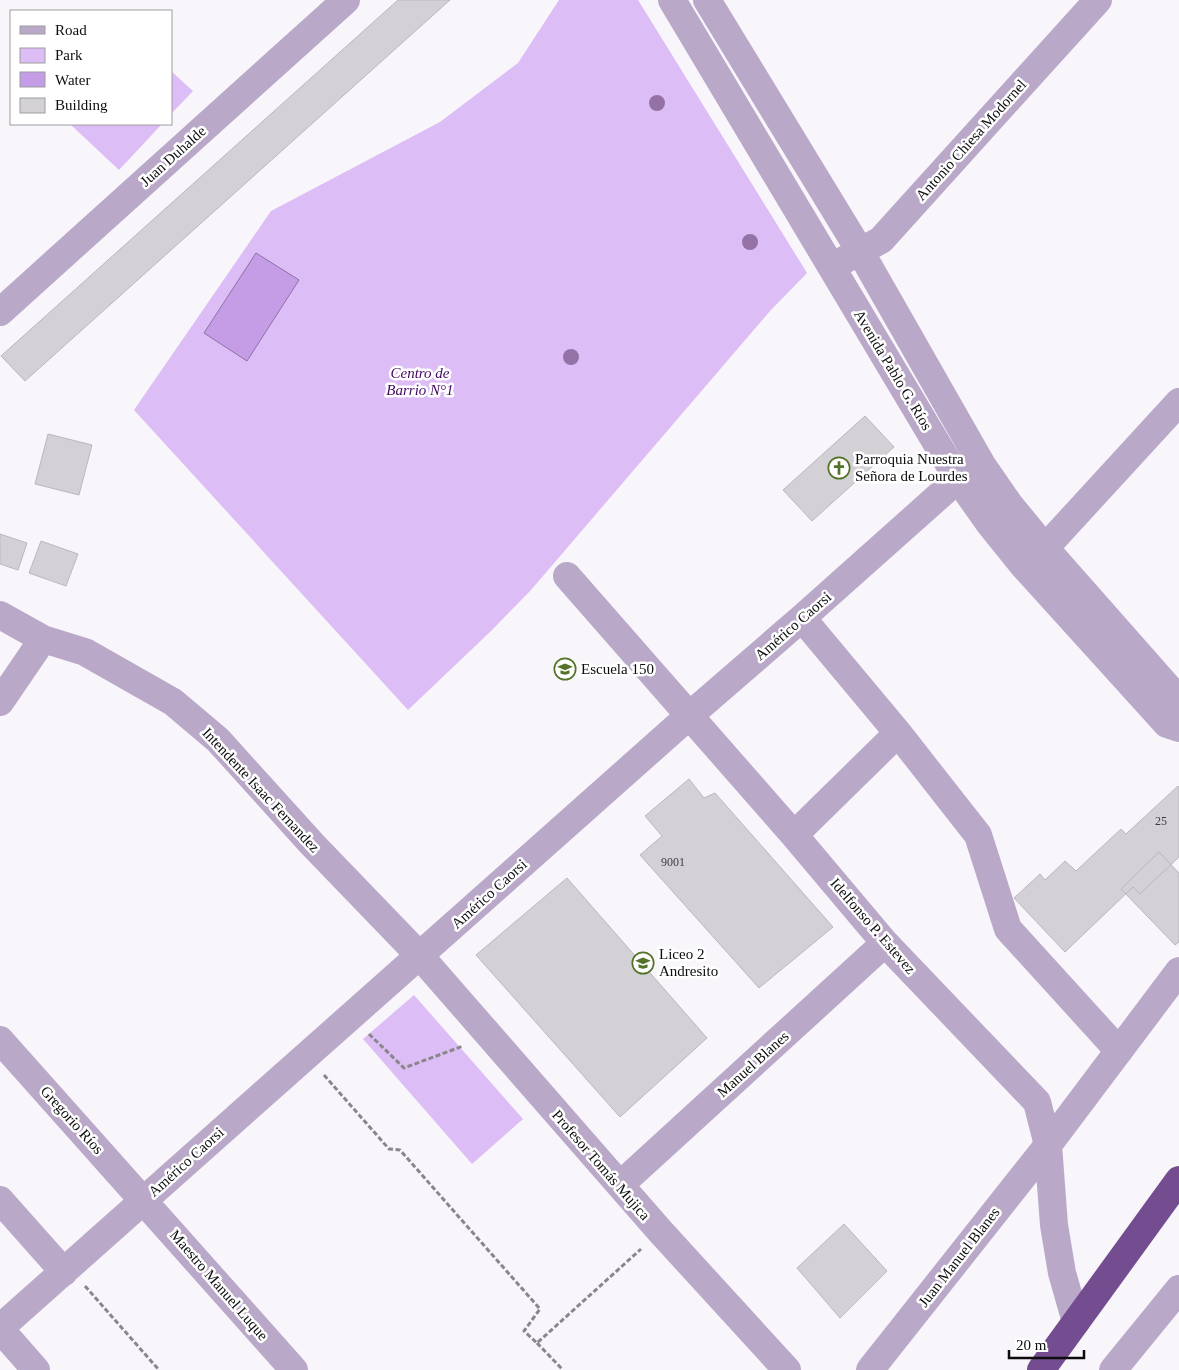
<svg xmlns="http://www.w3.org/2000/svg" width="1179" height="1370" font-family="Georgia,serif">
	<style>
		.green { fill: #dcbdf6 }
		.water { fill: #c59ce6; stroke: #8e71a5 }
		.building { fill: #d3d0d6; stroke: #bbb7be }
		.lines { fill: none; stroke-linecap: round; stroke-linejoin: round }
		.path { stroke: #89878b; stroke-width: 3; stroke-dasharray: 5 2.5; stroke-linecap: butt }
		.minor { stroke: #baa8c9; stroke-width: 28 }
		.highway { stroke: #744d90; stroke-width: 28 }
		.tree { fill: #9472a6 }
		.labels { text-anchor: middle; stroke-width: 5; stroke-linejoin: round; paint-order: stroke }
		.number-label { font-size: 12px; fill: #3e3d40 }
		.street-label { font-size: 15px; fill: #0d0c0e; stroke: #fff }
		.park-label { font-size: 15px; font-style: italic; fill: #420761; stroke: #fff }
		.poi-label { font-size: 15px; fill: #0d0c0e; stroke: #fff; text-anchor: start }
	</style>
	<rect width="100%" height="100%" fill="#f8f5fb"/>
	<path class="green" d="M559 0H638L807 273 770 311 531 590 491 631 408 710 134 410 271 211 440 122 518 63Z
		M171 71 193 91 171 114Z
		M70 124H162L119 170Z
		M414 995 523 1119 472 1164 363 1039Z"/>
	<path class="water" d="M256 253 299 280 247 361 204 333Z"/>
	<path class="building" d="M398 0H450L25 381 1 356Z
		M865 416 894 447 812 521 783 490Z
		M48 434 92 445 79 495 35 484Z
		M0 534 27 543 18 570 0 564Z
		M41 541 78 554 66 586 29 573Z
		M689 779 704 798 715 793 833 927 759 988 640 855 662 836 645 816Z
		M1178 786 1179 787V857L1140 894 1133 887 1065 952 1014 898 1040 874 1045 880 1065 861 1076 871 1121 829 1126 834Z
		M1159 852 1179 873V942L1175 945 1121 889Z
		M567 878 707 1038 620 1117 476 955Z
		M844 1224 887 1271 840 1318 797 1268Z"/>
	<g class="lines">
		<path class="path" d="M369 1034 404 1068 463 1046
			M324 1075 389 1149 400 1150 540 1309 524 1331 537 1343 641 1249
			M85 1286 159 1370
			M537 1343 563 1370"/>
		<path class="minor" d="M672 0 958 479 989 523 1022 564 1167 724 1179 728
			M707 0 860 251 982 465 1009 504 1045 548 1179 700
			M844 260 881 240 1098 0
			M0 312 346 0
			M1045 548 1179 402
			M567 576 794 835 885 943 1037 1102 1048 1145 1054 1225 1062 1273 1076 1322
			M0 615 43 639 85 652 173 702 218 740 312 844 420 956 660 1231 787 1370
			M802 618 898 733 978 835 1008 929 1119 1051
			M0 702 43 639
			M794 835 898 733
			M0 1040 294 1370
			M620 1185 885 943
			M0 1200 64 1272
			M0 1328 690 715 802 618 958 479 982 465
			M0 1329 36 1370
			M870 1370 1048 1145 1179 971
			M1113 1370 1179 1289"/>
		<path class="highway" d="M1041 1370 1179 1180"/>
	</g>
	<g class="tree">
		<circle cx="657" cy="103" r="8"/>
		<circle cx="750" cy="242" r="8"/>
		<circle cx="571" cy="357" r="8"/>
	</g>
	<defs>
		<g id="church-ring" transform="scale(1.125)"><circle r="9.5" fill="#fff" stroke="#537329" stroke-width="1.5"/><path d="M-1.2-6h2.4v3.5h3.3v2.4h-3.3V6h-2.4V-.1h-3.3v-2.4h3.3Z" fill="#537329"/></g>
		<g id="school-ring" transform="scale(1.125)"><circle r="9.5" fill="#fff" stroke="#537329" stroke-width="1.5"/><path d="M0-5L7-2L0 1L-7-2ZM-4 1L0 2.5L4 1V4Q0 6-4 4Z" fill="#537329"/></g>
	</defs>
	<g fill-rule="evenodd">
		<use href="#church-ring" x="839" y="468"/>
		<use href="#school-ring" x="565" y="669"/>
		<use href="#school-ring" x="643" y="963"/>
	</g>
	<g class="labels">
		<g class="number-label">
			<text x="1161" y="825">25</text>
			<text x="673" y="866">9001</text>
		</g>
		<g class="street-label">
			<text transform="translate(971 140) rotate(-48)" y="5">Antonio Chiesa Modornel</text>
			<text transform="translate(173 156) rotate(-42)" y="5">Juan Duhalde</text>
			<text transform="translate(893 370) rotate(59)" y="5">Avenida Pablo G. Ríos</text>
			<text transform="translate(793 626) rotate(-41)" y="5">Américo Caorsi</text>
			<text transform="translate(261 790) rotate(47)" y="5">Intendente Isaac Fernandez</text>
			<text transform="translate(489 894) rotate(-42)" y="5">Américo Caorsi</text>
			<text transform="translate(873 926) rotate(49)" y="5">Idelfonso P. Estevez</text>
			<text transform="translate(753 1064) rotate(-42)" y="5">Manuel Blanes</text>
			<text transform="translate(72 1120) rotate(48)" y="5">Gregorio Ríos</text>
			<text transform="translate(186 1162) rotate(-42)" y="5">Américo Caorsi</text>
			<text transform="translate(601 1165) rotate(49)" y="5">Profesor Tomás Mujica</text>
			<text transform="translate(959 1257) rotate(-52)" y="5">Juan Manuel Blanes</text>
			<text transform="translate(219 1285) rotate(49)" y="5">Maestro Manuel Luque</text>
		</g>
		<g class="park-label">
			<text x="420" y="378">Centro de<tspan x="420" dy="17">Barrio N°1</tspan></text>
		</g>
		<g class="poi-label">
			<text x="855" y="464">Parroquia Nuestra<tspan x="855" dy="17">Señora de Lourdes</tspan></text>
			<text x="581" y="674">Escuela 150</text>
			<text x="659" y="959">Liceo 2<tspan x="659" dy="17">Andresito</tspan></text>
		</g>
	</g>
	<rect x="10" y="10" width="162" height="115" fill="#ffffff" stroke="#9e9e9f"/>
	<rect x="20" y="26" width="25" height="8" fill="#baa8c9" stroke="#9e9e9f"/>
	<text x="55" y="35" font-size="15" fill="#0d0c0e">Road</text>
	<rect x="20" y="48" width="25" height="15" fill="#dcbdf6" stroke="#9e9e9f"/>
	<text x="55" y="60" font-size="15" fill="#0d0c0e">Park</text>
	<rect x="20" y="72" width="25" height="15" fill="#c59ce6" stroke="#9e9e9f"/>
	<text x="55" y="85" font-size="15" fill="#0d0c0e">Water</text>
	<rect x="20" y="98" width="25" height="15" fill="#d3d0d6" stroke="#9e9e9f"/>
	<text x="55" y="110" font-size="15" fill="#0d0c0e">Building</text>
	<path d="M1009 1350v8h75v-8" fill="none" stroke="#0d0c0e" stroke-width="2.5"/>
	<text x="1016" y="1350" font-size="15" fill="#0d0c0e" stroke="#ffffff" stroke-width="4" paint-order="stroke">20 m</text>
</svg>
